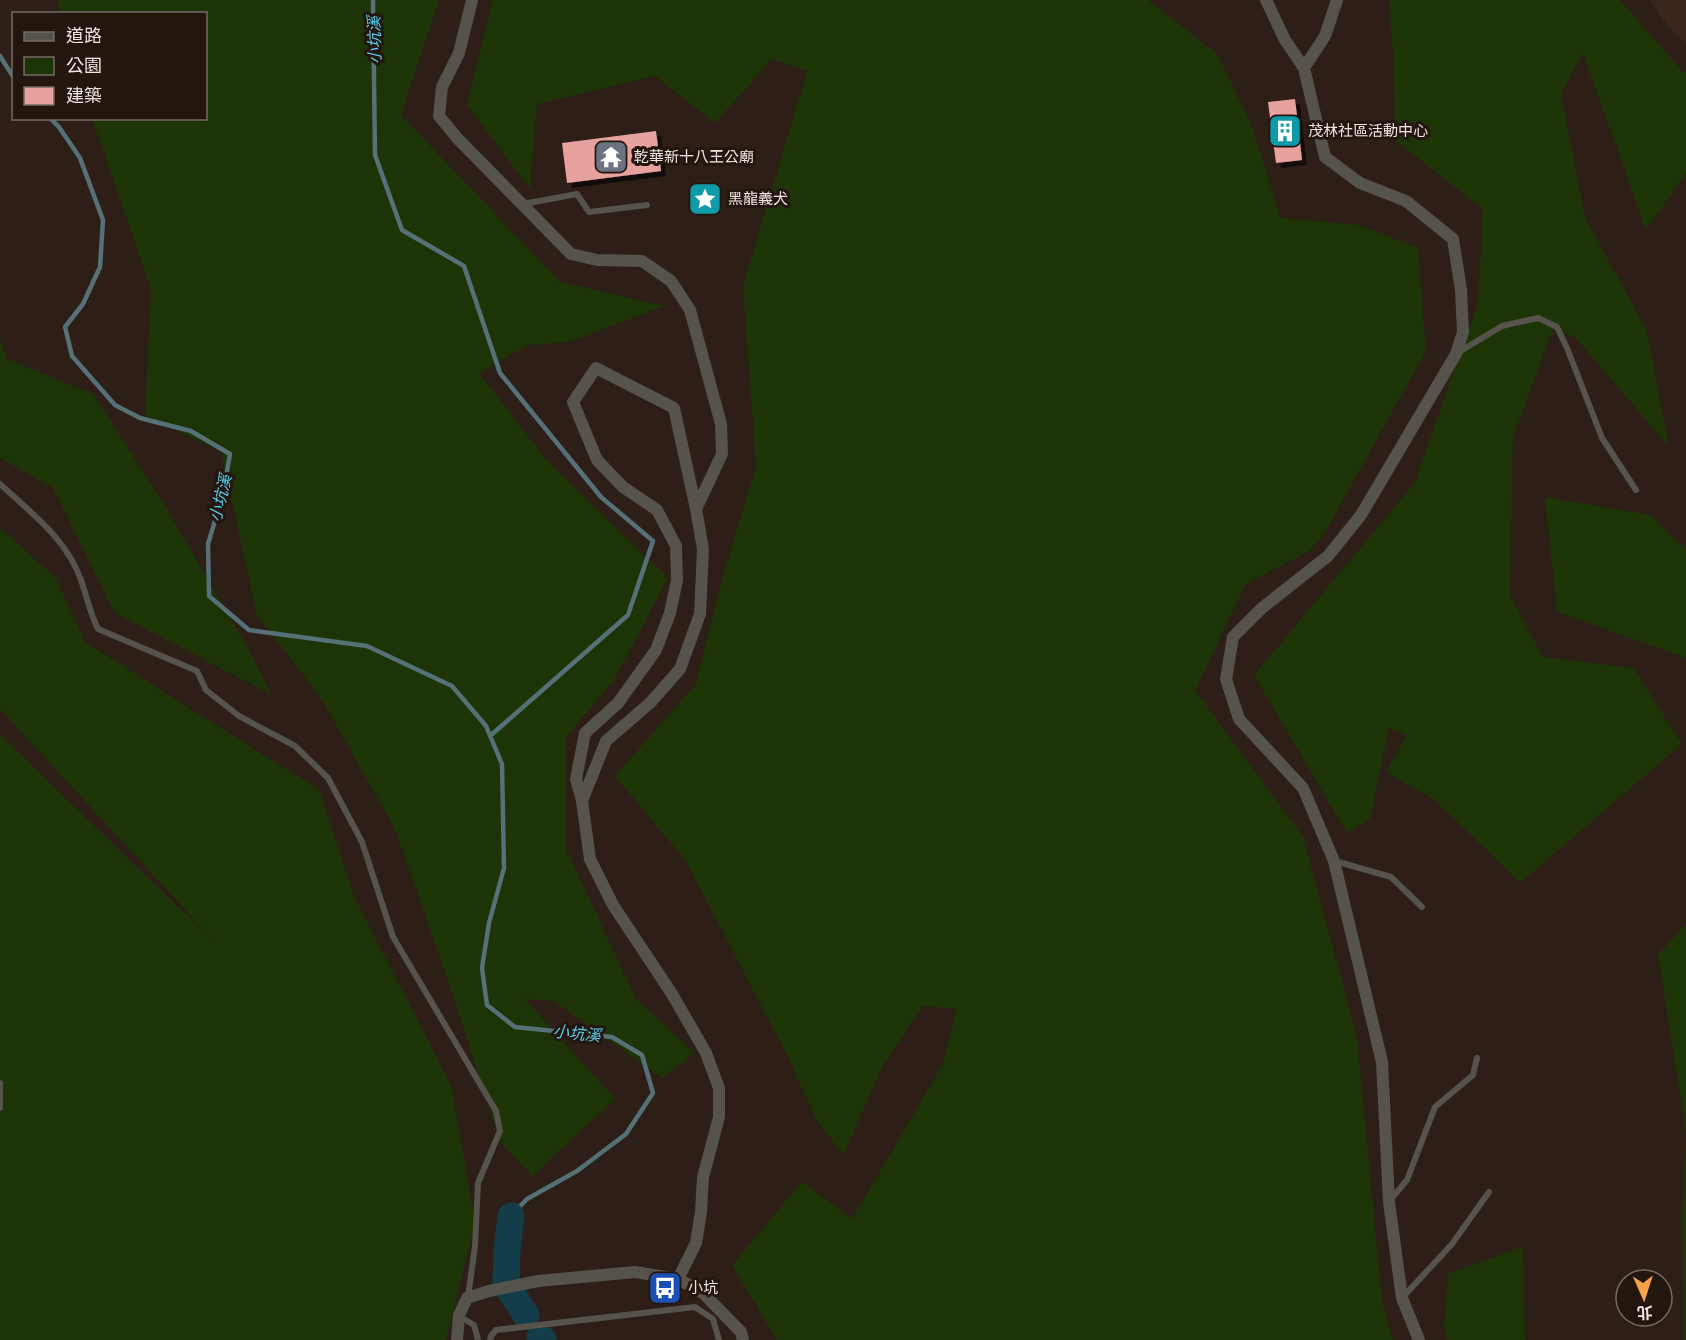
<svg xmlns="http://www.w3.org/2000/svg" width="1686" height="1340" font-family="'Times New Roman','Noto Sans TC',serif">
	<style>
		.built { fill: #3b261d }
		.green { fill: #1d3407 }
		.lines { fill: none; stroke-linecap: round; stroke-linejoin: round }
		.stream { stroke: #557077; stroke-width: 4.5 }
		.river { stroke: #123d49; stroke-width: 27 }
		.building { fill: #e8a29e; filter: url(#shadow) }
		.service { stroke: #55534c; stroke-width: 6 }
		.minor { stroke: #55534c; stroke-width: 12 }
		.labels { text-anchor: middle; stroke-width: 6; stroke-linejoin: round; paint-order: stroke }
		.poi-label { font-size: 15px; fill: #f0e6e1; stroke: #23160f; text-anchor: start }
		.water-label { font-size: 16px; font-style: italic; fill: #5ad0f0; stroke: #23160f }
	</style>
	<defs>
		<filter id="shadow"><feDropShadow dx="5" dy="5" stdDeviation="0" flood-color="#0009"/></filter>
	</defs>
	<rect width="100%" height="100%" fill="#2d1f18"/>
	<path class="built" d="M1650 0H1686V44L1668 26Z"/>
	<path class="green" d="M59 0H439L401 115 560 282 664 306 569 342 528 345 479 373 548 462 668 578 614 680 566 737V849L636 999 695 1053 662 1078 554 1001 525 999 615 1099 532 1176 500 1141 453 995 395 829 321 698 257 615 221 451 145 416 151 289 99 138 91 119 206 118V14H58Z
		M493 0H1148L1218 55 1251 124 1281 218 1359 225 1418 248 1426 351 1324 534 1309 551 1246 584 1195 690 1303 837 1357 1037 1382 1300 1393 1340H777L732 1265 802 1182 852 1219 943 1064 957 1009 922 1006 882 1068 843 1155 815 1117 790 1061 686 861 615 776 696 684 726 565 756 467 743 286 807 71 772 59 715 123 655 76 537 104 530 189 467 105Z
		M1389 0H1620L1683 72H1686V173L1646 230 1583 53 1561 94 1585 217 1647 331 1669 447 1575 337 1553 329 1513 437 1510 595 1543 657 1633 668 1682 744 1520 883 1435 800 1386 772 1407 735 1389 728 1370 819 1347 833 1254 675 1414 484 1478 304 1483 209 1395 140 1394 69Z
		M0 339 7 359 93 394 160 498 245 643 272 695 115 613 53 488 0 458Z
		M1545 497 1650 515 1686 549V658L1557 612Z
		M0 528 56 578 85 642 319 790 354 896 452 1088 475 1224 446 1340H0V735L215 942 0 709Z
		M1686 925V1133L1658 954Z
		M1686 1137V1340H1684L1682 1217Z
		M1523 1246 1525 1340H1447L1444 1326 1448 1274Z"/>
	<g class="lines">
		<path class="stream" d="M373 0 375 155 402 230 464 266 500 373 601 497 653 541 628 615 490 736
			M0 56 14 78
			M50 118 59 127 80 158 103 220 100 267 83 304 65 327 72 356 115 405 140 418 191 431 230 454 223 494 208 544 209 596 249 630 367 646 452 686 486 726 502 764 504 868 489 923 482 968 487 1005 515 1027 612 1037 642 1055 653 1093 626 1134 577 1171 527 1199 511 1216"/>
		<path class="river" d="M511 1216 507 1250 506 1284 526 1315
			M540 1337 543 1340"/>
	</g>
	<path class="building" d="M1295 99 1302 160 1276 163 1268 102Z
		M656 131 661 171 567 183 562 143Z"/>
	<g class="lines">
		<path class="service" d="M523 204 577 194 589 212 647 205
			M1459 352 1502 326 1538 318 1557 327 1567 348 1602 438 1636 490
			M0 484C31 513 66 538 81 580 87 597 90 613 98 629L197 671 206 690 239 716 295 746 328 778 362 842 393 937 496 1111 500 1131 478 1183 475 1246 468 1297
			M1335 861 1391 877 1422 907
			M0 1083V1108
			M1391 1199 1407 1180 1435 1107 1473 1075 1477 1058
			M1402 1298 1452 1244 1489 1192
			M459 1316 474 1325 478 1340
			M490 1340 491 1336 496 1330 695 1307 713 1319 719 1340"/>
		<path class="minor" d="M472 0 459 53 442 87 439 116 458 139 571 254 597 260 642 261 671 281 690 310 721 424 722 454 696 509 703 549 700 614 680 669 650 703 606 741 582 801 590 859 613 905 672 994 706 1053 719 1088V1117L703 1177 701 1212 696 1243 678 1279 703 1293 741 1332 743 1340
			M1266 0 1285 40 1304 68 1325 157 1360 183 1406 201 1453 239 1461 290 1463 332 1456 354 1361 515 1328 556 1262 608 1233 637 1226 679 1239 719 1303 788 1334 861 1382 1062 1389 1202 1402 1298 1419 1340
			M1304 68 1325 36 1337 0
			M582 801 576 779 585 733 618 703 656 650 670 613 677 580 676 546 657 510 623 487 597 460 573 402 596 368 674 408 696 509
			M457 1340 459 1315 467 1298 489 1291 538 1281 635 1272 678 1279"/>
	</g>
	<defs>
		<g id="building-square" transform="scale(1.725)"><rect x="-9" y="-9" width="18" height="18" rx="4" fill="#0f9aa8" stroke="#23160f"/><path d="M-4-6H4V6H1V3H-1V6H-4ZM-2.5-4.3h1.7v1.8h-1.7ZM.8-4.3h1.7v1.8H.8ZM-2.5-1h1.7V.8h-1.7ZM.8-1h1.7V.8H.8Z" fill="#fff"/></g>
		<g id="temple-square" transform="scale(1.725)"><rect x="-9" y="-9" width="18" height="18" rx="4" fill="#6b7280" stroke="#23160f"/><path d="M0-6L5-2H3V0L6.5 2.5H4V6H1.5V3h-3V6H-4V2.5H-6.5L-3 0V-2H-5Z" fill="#fff"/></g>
		<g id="sight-square" transform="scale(1.725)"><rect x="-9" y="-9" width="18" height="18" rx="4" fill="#0f9aa8" stroke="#23160f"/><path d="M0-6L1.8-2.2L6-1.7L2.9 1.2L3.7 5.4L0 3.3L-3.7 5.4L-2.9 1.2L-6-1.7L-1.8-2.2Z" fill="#fff"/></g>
		<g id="bus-square" transform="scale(1.725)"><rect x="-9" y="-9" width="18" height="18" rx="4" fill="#1a4fb4" stroke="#23160f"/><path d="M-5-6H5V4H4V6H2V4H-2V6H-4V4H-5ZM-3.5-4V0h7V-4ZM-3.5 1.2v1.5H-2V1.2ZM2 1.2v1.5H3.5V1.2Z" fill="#fff"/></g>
	</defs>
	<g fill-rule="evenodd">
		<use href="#building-square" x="1285" y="131"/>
		<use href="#temple-square" x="611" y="157"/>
		<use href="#sight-square" x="705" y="199"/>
		<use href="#bus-square" x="665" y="1288"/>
	</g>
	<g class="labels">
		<g class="poi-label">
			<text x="1308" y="136">茂林社區活動中心</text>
			<text x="634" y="162">乾華新十八王公廟</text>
			<text x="728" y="204">黑龍義犬</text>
			<text x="688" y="1293">小坑</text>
		</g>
		<g class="water-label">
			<text transform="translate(374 40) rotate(-91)" y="6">小坑溪</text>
			<text transform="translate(220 498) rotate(-76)" y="6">小坑溪</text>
			<text transform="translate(577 1033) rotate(6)" y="6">小坑溪</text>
		</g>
	</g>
	<rect x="12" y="12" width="195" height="108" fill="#23160f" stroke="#756963" stroke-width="1.5"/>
	<rect x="24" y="32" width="30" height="9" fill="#55534c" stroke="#756963" stroke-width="1.5"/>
	<text x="66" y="42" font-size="18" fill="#f0e6e1">道路</text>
	<rect x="24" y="57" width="30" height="18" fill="#1d3407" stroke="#756963" stroke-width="1.5"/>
	<text x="66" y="72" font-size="18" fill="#f0e6e1">公園</text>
	<rect x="24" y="87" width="30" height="18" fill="#e8a29e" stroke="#756963" stroke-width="1.5"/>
	<text x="66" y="102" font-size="18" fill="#f0e6e1">建築</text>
	<g transform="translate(1644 1298) rotate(177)"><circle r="28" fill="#23160f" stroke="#756963" stroke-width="1.5"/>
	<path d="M0-4.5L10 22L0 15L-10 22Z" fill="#f8a14a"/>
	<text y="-9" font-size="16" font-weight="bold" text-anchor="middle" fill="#f0e6e1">北</text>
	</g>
</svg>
